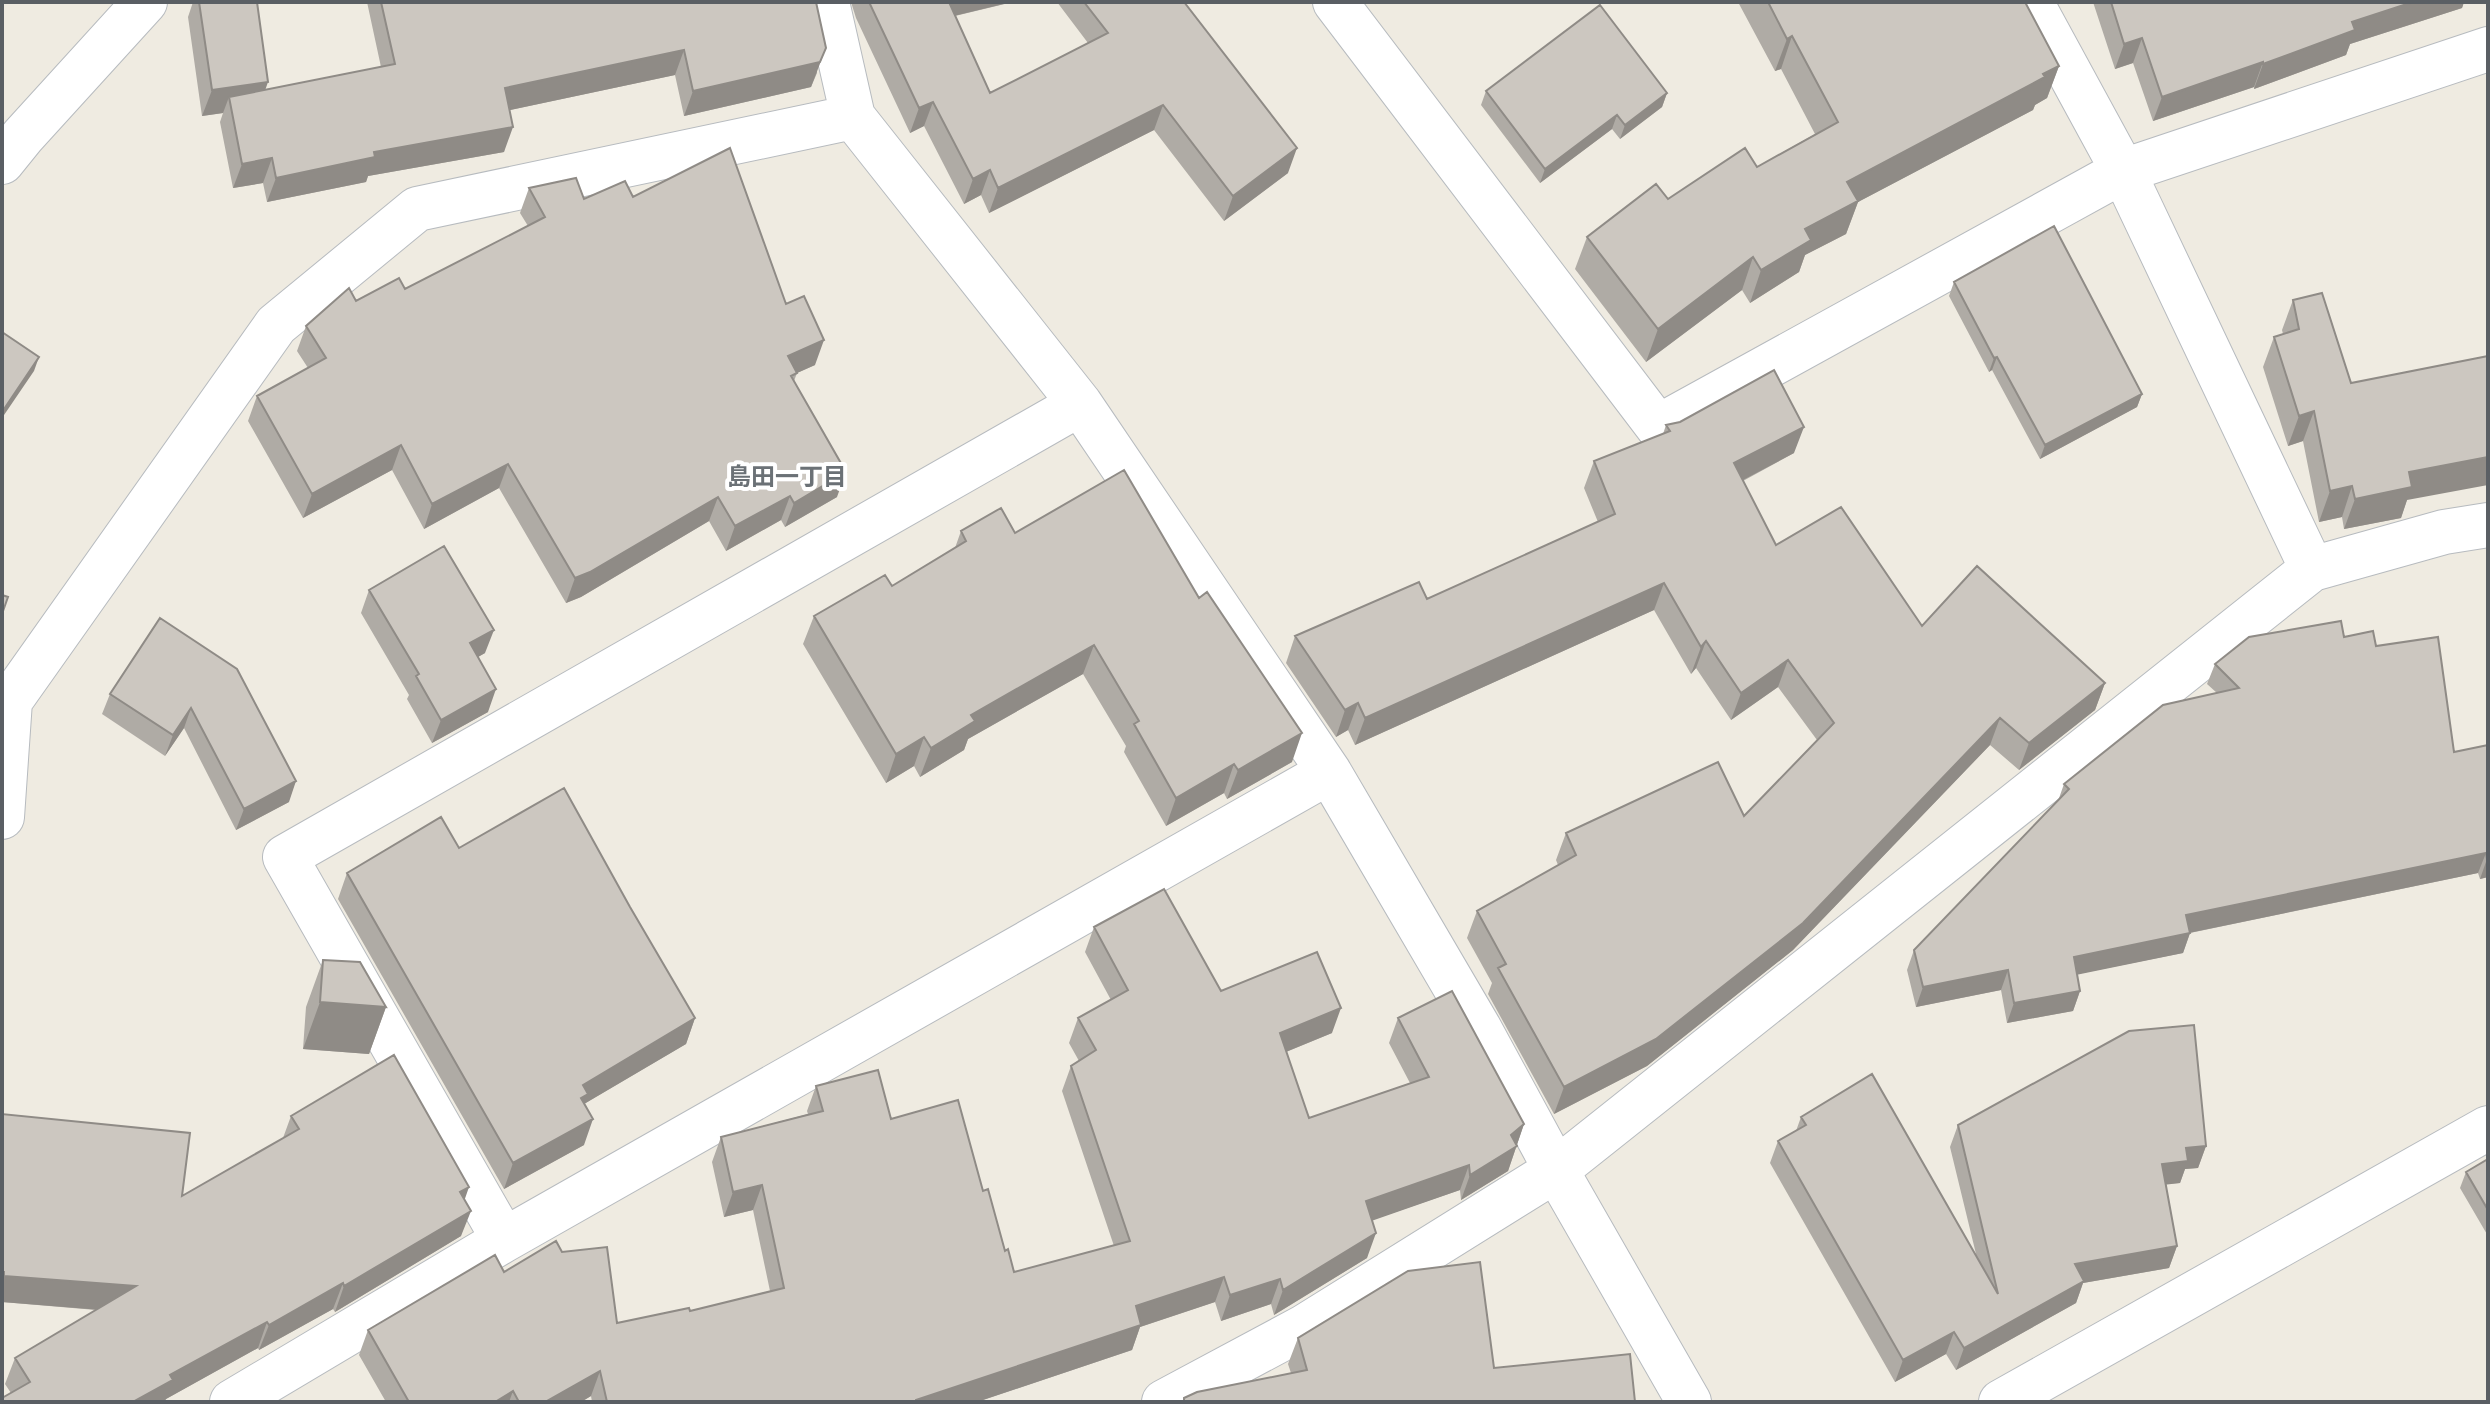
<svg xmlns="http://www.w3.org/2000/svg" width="2490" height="1404" font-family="Arial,'Noto Sans JP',sans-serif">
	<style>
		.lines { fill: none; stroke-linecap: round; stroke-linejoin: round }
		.minor-casing { stroke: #b7bbbf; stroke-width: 46 }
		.minor { stroke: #fff; stroke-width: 44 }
		.wall { fill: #afaba5 }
		.shaded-wall { fill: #8f8b86 }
		.building { fill: #ccc7c0; stroke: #8f8b86; stroke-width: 2 }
		.labels { text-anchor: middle; stroke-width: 8; stroke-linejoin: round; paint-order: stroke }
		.neighbourhood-label { font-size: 24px; font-weight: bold; fill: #6b7176; stroke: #fff }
	</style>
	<rect width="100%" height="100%" fill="#efebe1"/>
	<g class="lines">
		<g class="minor-casing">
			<path id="minor" d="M827 2 853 117 1080 404 1329 772 1479 1028 1556 1170 1689 1402
				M1335 2 1658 427 2123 171 2488 49
				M2031 2 2123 171 2312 569
				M2 162 23 136 145 2
				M2 817 10 701 276 325 417 209 853 117
				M504 1240 285 857 1080 404
				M232 1402 504 1240 1329 772
				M1164 1402 1304 1327 1556 1170 2312 569 2444 532 2488 525
				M2001 1402 2488 1128"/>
		</g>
		<use href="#minor" class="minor"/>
	</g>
	<path class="wall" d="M193 2H257L265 90 381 67 367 2H816L817 73 811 87 684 116 675 75 510 110 504 152 368 176 366 182 267 202 263 183 233 188 220 122 223 113 202 116 188 17Z
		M851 2H1013L955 16 990 93 1088 43 1057 2H1184L1288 173 1224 221 1154 130 989 213 981 195 964 204 924 126 910 133 856 18Z
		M1738 2H2025L2059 66 2047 98 2035 105 2033 110 1858 202 1846 234 1805 255 1799 272 1750 303 1742 290 1646 362 1575 269 1587 237 1668 199 1757 167 1815 134 1781 69 1775 71Z
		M2093 2H2464L2462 8 2350 44 2346 55 2254 89V87L2153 121 2133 63 2115 69Z
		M1486 91 1667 93 1662 107 1620 139 1612 129 1540 183 1481 105Z
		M529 188 584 199 633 197 786 304 815 365 797 373 794 381 837 497 785 527 781 520 726 551 709 521 581 597 566 603 499 488 424 529 392 470 303 518 248 421 257 396 308 368 297 351 306 326 356 301 405 289 528 226 520 213Z
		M1954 282 2142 394 2137 407 2040 459 1992 370 1989 372 1949 296Z
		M2293 300 2351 383 2407 500 2401 518 2344 529 2342 517 2319 522 2303 441 2288 446 2263 367 2274 337 2283 334 2282 330Z
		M1666 425 1794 453 1743 481 1776 545 1922 626 2105 683 2095 710 2019 770 1990 745 1793 950 1647 1066 1554 1114 1488 994 1492 983 1467 938 1477 911 1558 865 1556 860 1566 833 1744 816 1817 740 1778 687 1731 720 1696 668 1691 674 1654 610 1355 745 1348 730 1336 737 1286 663 1295 636 1427 599 1598 522 1584 488 1594 461 1663 434Z
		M961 531 1015 533 1292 762 1227 799 1224 793 1166 826 1124 752 1126 746 1083 674 968 739 964 750 920 777 914 766 886 783 803 644 814 616 892 586 955 548Z
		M369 590 485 653 478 657 488 712 432 743 407 699 409 695 361 613Z
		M2344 637 2376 646 2454 752 2488 745V877L2480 879 2478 873 2190 933 2183 953 2077 974 2080 991 2073 1011 2007 1023 2001 990 1916 1007 1907 970 1914 950 2058 801 2064 784 2217 693 2207 684 2215 664Z
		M237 669 289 802 236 830 184 728 165 756 102 714 110 694Z
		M459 848 630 907 695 1018 686 1044 584 1104V1145L504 1189 338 899 347 873Z
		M1094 927 1221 991 1332 1033 1286 1052 1309 1118 1410 1083 1389 1043 1398 1018 1524 1124 1508 1171 1461 1200 1460 1190 1372 1220 1367 1258 1274 1315 1271 1304 1221 1321 1215 1302 1140 1327 1132 1350 977 1402H592L591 1396 581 1402H386L359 1355 368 1330 504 1272 562 1252 617 1323 690 1311 770 1291 753 1210 724 1217 712 1162 721 1137 808 1114 807 1111 816 1086 891 1119 983 1191 1014 1272 1114 1246 1062 1091 1071 1066 1079 1061 1069 1043 1078 1018 1111 1000 1085 952Z
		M323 960 386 1007 369 1054 303 1049 306 1007Z
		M2 1114 182 1196 283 1138 291 1116 465 1200 461 1236 335 1312 333 1309 259 1350 258 1348 166 1399 164 1402H2L11 1393 5 1384 15 1358 96 1310 2 1302Z
		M1801 1117 1976 1254 1950 1147 1958 1125 2206 1146 2198 1168 2185 1169 2180 1183 2166 1184 2177 1246 2169 1268 2083 1283 2076 1303 1956 1370 1946 1354 1895 1382 1770 1163 1778 1141 1796 1131Z
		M2488 1159V1236L2460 1188 2466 1172Z
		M1298 1338 1494 1368 1635 1402H1182L1184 1398 1291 1373 1288 1364Z"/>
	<path class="shaded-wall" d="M943 2H1012L937 20Z
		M2413 2H2464L2462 8 2350 44 2346 55 2254 89 2263 64 2352 22Z
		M1792 36 1781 69 1775 71 1787 39Z
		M2142 38 2133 63 2115 69 2124 44Z
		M826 48 811 87 684 116 693 91Z
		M684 50 675 75 496 113 505 88Z
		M2263 62 2254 87 2153 121 2162 97Z
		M2059 66 2047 98 2035 105 2033 110 1858 202 1846 234 1805 255 1799 272 1750 303 1761 270 1805 229 1847 182Z
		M268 82 259 108 229 97 223 113 202 116 212 90Z
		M1667 93 1662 107 1620 139 1625 125Z
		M933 102 924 126 910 133 919 108Z
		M1163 105 1154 130 989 213 998 188Z
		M1617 115 1612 129 1540 183 1545 169Z
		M513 127 504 152 368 176 366 182 267 202 276 178 374 152Z
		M1297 148 1288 173 1224 221 1233 196Z
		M272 158 263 183 233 188 242 164Z
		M990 170 981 195 964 204 973 179Z
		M1753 257 1742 290 1646 362 1658 329Z
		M824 340 815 365 779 381 788 356Z
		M39 357 34 371 2 418V412Z
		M1997 357 1992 370 1989 372 1994 358Z
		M2142 394 2137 407 2040 459 2045 445Z
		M2314 411 2303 441 2288 446 2299 416Z
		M1804 427 1794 453 1724 490 1734 463Z
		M401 445 392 470 303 518 312 494Z
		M2488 457V485L2407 500 2401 518 2344 529 2355 499 2409 472Z
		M508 464 499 488 424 529 432 504Z
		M846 472 837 497 785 527 794 503Z
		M2352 486 2342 517 2319 522 2330 491Z
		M790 496 781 520 726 551 735 526Z
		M718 497 709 521 581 597 566 603 575 578Z
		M1664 583 1654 610 1355 745 1365 718Z
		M494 630 485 653 462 666 470 643Z
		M1706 641 1696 668 1691 674 1701 647Z
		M1094 645 1083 674 968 739 964 750 920 777 931 748 971 715Z
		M1788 660 1778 687 1731 720 1741 693Z
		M2105 683 2095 710 2019 770 2029 743Z
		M496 689 488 712 432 743 441 720Z
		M1358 703 1348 730 1336 737 1345 710Z
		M191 708 184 728 165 756 173 735Z
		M2000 718 1990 745 1793 950 1647 1066 1554 1114 1564 1087Z
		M1302 733 1292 762 1227 799 1238 770Z
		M924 737 914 766 886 783 896 754Z
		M1234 764 1224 793 1166 826 1176 798Z
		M296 781 289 802 236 830 244 809Z
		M2486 853 2478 873 2179 935 2186 915Z
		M2487 859H2488V877L2480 879Z
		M2190 933 2183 953 2066 977 2074 957Z
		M2008 970 2001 990 1916 1007 1923 987Z
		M2080 991 2073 1011 2007 1023 2014 1003Z
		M320 1002 386 1007 369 1054 303 1049Z
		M1341 1008 1332 1033 1271 1058 1280 1033Z
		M695 1018 686 1044 584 1104 578 1119 583 1085Z
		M593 1119 584 1145 504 1189 513 1163Z
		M1524 1124 1508 1171 1461 1200 1470 1175Z
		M2206 1146 2198 1168 2185 1169 2180 1183 2154 1186 2162 1164 2186 1148Z
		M1469 1165 1460 1190 1357 1226 1366 1201Z
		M762 1185 753 1210 724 1217 733 1192Z
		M469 1187 460 1213V1192Z
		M471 1211 461 1236 335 1312 344 1286Z
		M1376 1233 1367 1258 1274 1315 1283 1290Z
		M2177 1246 2169 1268 2083 1283 2076 1303 1956 1370 1964 1348 2075 1264Z
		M4 1276 136 1286 126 1312 2 1302V1281Z
		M1224 1277 1215 1302 1140 1327 1132 1350 977 1402H915L916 1400 1136 1306Z
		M1280 1279 1271 1304 1221 1321 1230 1295Z
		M343 1283 333 1309 259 1350 269 1325Z
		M267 1322 258 1348 166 1399 164 1402H133L170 1375Z
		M1954 1332 1946 1354 1895 1382 1903 1360Z
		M600 1371 591 1396 581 1402H545Z
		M513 1391 509 1402H495Z"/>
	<path class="building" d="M199 2H257L268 82 212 90Z
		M381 2H816L826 48 820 62 693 91 684 50 505 88 513 127 374 152 375 157 276 178 272 158 242 164 229 97 395 64Z
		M869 2H949L990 93 1108 33 1084 2H1184L1297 148 1233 196 1163 105 998 188 990 170 973 179 933 102 919 108Z
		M1768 2H2025L2059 66 2043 74 2045 77 1847 182 1858 201 1805 229 1811 240 1761 270 1753 257 1658 329 1587 237 1656 184 1668 199 1745 148 1757 167 1838 122 1792 36 1787 39Z
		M2111 2H2413L2352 22 2355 30 2263 64V62L2162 97 2142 38 2124 44Z
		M1600 5 1667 93 1625 125 1617 115 1545 169 1486 91Z
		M730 148 786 304 804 296 824 340 788 356 797 373 791 376 846 472 794 503 790 496 735 526 718 497 590 572 575 578 508 464 432 504 401 445 312 494 257 396 326 358 306 326 349 288 356 301 399 278 405 289 545 217 529 188 576 178 584 199 625 181 633 197Z
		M2054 226 2142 394 2045 445 1997 357 1994 358 1954 282Z
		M2322 293 2351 383 2488 356V457L2409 472 2412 487 2355 499 2352 486 2330 491 2314 411 2299 416 2274 337 2299 329 2293 300Z
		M2 332 39 357 2 412Z
		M1774 370 1804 427 1734 463 1776 545 1841 507 1922 626 1977 566 2105 683 2029 743 2000 718 1803 923 1656 1039 1564 1087 1498 968 1506 964 1477 911 1576 855 1566 833 1718 762 1744 816 1834 723 1788 660 1741 693 1706 641 1701 647 1664 583 1365 718 1358 703 1345 710 1295 636 1419 582 1427 599 1615 514 1594 461 1670 431 1666 425 1680 422Z
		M1124 470 1199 598 1207 592 1302 733 1238 770 1234 764 1176 798 1134 724 1139 721 1094 645 971 715 975 721 931 748 924 737 896 754 814 616 885 575 892 586 966 541 961 531 1001 508 1015 533Z
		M444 546 494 630 470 643 496 689 441 720 416 676 419 674 369 590Z
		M2 595 8 597 2 614Z
		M160 618 237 669 296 781 244 809 191 708 173 735 110 694Z
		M2341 621 2344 637 2373 631 2376 646 2438 637 2454 752 2488 745V859H2487L2486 853 2186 915 2190 933 2074 957 2080 991 2014 1003 2008 970 1923 987 1914 950 2069 789 2064 784 2163 705 2239 688 2215 664 2249 637Z
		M564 788 630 907 695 1018 583 1085 588 1094 581 1098 593 1119 513 1163 347 873 441 817 459 848Z
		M1164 889 1221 991 1317 952 1341 1008 1280 1033 1309 1118 1429 1077 1398 1018 1452 991 1524 1124 1511 1135 1517 1146 1470 1175 1469 1165 1366 1201 1376 1233 1283 1290 1280 1279 1230 1295 1224 1277 1136 1306 1141 1325 916 1400V1402H607L600 1371 545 1402H519L513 1391 495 1402H409L368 1330 495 1255 504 1272 556 1241 562 1252 607 1247 617 1323 689 1308 690 1311 784 1288 762 1185 733 1192 721 1137 823 1111 816 1086 878 1070 891 1119 958 1100 983 1191 988 1189 1005 1251 1008 1249 1014 1272 1130 1241 1071 1066 1096 1050 1078 1018 1128 990 1094 927Z
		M323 960 360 962 386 1007 320 1002Z
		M2194 1025 2206 1146 2186 1148 2188 1161 2162 1164 2177 1246 2075 1264 2084 1281 1964 1348 1954 1332 1903 1360 1778 1141 1806 1125 1801 1117 1872 1074 1998 1294 1958 1125 2129 1031Z
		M394 1055 469 1187 460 1192 471 1211 344 1286 343 1283 269 1325 267 1322 170 1375 173 1380 133 1402H2V1398L30 1382 15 1358 136 1286 4 1276V1272H2V1114L190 1133 182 1196 299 1129 291 1116Z
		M2488 1159V1210L2466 1172Z
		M1480 1262 1494 1368 1630 1354 1635 1402H1184V1398L1197 1392 1307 1370 1298 1338 1408 1271Z"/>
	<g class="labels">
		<g class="neighbourhood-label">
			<text x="787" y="485">島田一丁目</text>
		</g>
	</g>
	<rect width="2490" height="1404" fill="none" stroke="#5a5f64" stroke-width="8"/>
</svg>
